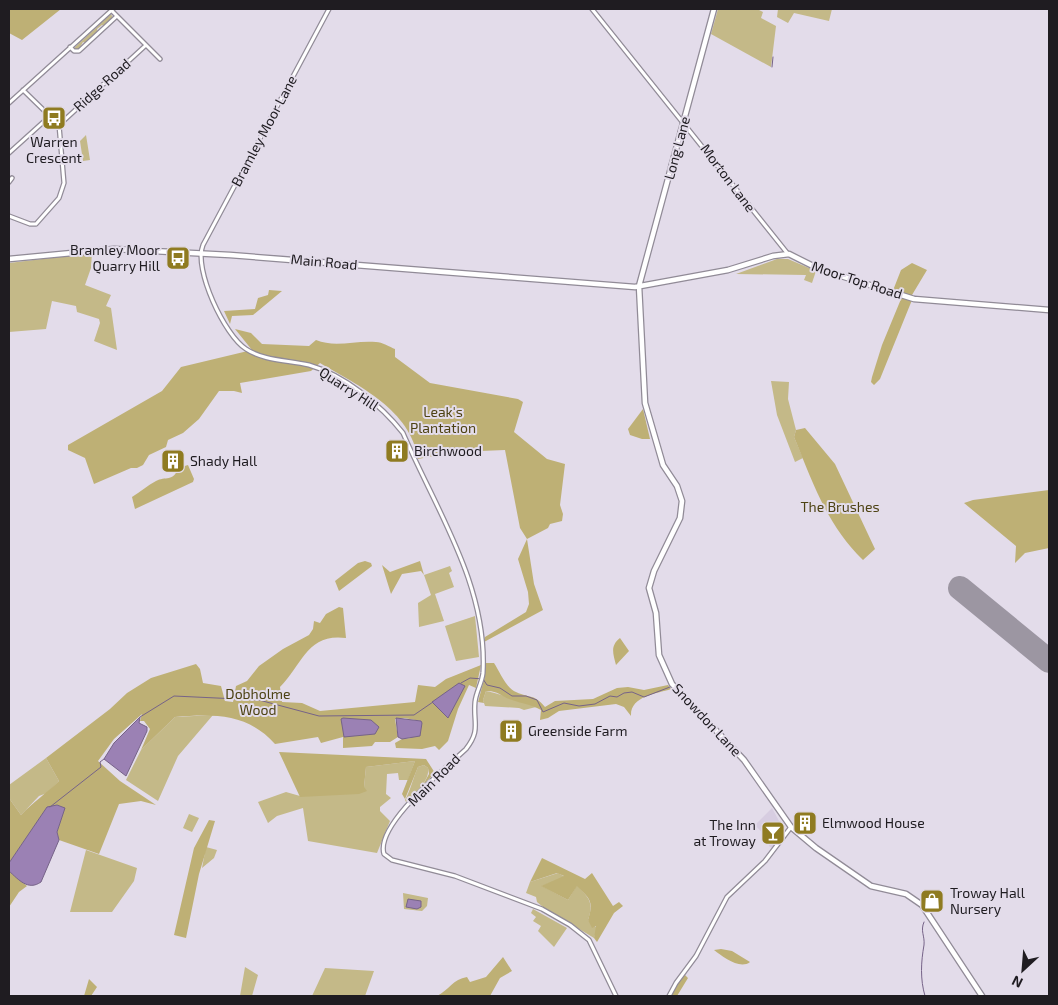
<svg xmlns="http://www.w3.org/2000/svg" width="1058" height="1005" font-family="'Exo 2',sans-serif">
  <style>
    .built { fill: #d7cde1 }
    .green { fill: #c4b988 }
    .forest { fill: #beb075 }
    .water { fill: #9b81b4; stroke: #766388 }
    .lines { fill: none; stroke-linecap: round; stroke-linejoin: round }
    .stream { stroke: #766388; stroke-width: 1 }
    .runway { stroke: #9c96a2; stroke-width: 24 }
    .street-casing { stroke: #918b97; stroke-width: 5.5 }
    .secondary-casing { stroke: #918b97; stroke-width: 7 }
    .street { stroke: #fff; stroke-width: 3 }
    .secondary { stroke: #fff; stroke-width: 4.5 }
    .labels { text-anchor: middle; stroke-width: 4; stroke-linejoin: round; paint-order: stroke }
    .street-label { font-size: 14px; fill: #1f1c21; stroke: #e3dcea }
    .poi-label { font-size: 14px; fill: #1f1c21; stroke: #e3dcea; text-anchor: start }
    .park-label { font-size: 14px; fill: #4d4213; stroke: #e3dcea }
  </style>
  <rect width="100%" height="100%" fill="#e3dcea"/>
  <!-- built -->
  <path class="built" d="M772,808l13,24 -12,17 -4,-3 1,-5 -15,-16z"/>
  <!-- green -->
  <path class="green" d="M718,9h39l6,3 -2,6 15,8 -5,41 -60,-33z
    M778,9h54l-3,12 -35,-8 -6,10 -11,-6z
    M111,14l2,4 -8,8 -3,-1 -5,4 1,3 -13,11 -2,-1 -4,7h-6z
    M86,135l4,25 -7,1 -3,-20z
    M92,253l-1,15 -6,17 26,10 -5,11 5,2 6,42 -23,-9 6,-18 -1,-4 -22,-7 -1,-6 -24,-5 -6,28 -37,3v-69z
    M777,259h11l28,12 -4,12 -8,-3 2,-5 -70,-1z
    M771,381l18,1 -1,17 8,31 -2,7 9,21 -8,4 -18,-47z
    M450,566l2,5 -3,2 5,14 -19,7 9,27 -25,6 -1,-24 13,-8 -7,-20z
    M475,616l4,41 -23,4 -11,-35z
    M486,691c4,0 48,14 50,16l-12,3 -5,-2 -34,-2 -2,-6z
    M213,715l-35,41 -20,45 -32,-21 15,-30 34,-33z
    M46,758l13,23 -12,12 -8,3 -18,19 -12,-17v-13z
    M415,761l-7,19h-9l-1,-7 -11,1 -1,20 5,4 -11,9v4l10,10 -13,32 -69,-12 -5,-33 -26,8 -9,7 -10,-21 28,-10 14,4 64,-9 2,-20z
    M424,765l4,3c2,13 -13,25 -22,34l-1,-2c6,-11 8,-22 13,-33z
    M189,814l10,4 -7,14 -9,-4z
    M206,847l11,3 -3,8 -12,10z
    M86,850l51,18 -3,13 -22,31h-42z
    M558,873l7,4 -23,9 26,14 9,-15c12,14 17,16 11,35l9,8 -3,10 -51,-31 -6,-5 -1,-5 -10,-4 4,-11z
    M403,893l25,5 -1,8 -5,5 -18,-2z
    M533,909l34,19 -13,19 -16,-16 3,-5 -8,-5 3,-4 -5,-4z
    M245,967l13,8 -6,21h-12z
    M325,968l49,3 -9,25h-53z"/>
  <!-- forest -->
  <path class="forest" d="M9,9h52l-39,31 -13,-7z
    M912,263l15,7 -18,30h3l-32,79 -6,6 -3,-3 1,-5 10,-32 19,-46 -28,-9 1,-2 18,5 9,-23z
    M269,290l13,1 -29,24 -21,1 -2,8 -6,-13 31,-2 3,-11 10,-3z
    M235,329l16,4 11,11 47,2 7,-6c19,8 40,0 60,2 6,0 14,5 19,7v8l35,26 88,16 5,3 -9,30 33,27 18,5 -5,41 3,9 -1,7 -12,3 -2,4 -21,11 7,45 9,26 -59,32 1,-5 41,-25 3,-8 -1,-12 -10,-33 9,-20 -7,-11 -15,-78 -49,2 -38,7c-7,-49 -59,-73 -98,-96l-9,8 -71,12 2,10 -8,-2h-15l-20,28 -16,14 -15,7 -2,7 -17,8 -6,10 -6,3h-6l-37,16 -9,-26 -17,-8v-5l94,-54 19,-24 71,-17z
    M643,409l7,30h-8l-12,-4 -2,-6z
    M805,428l30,36 40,85 -12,11c-36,-35 -50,-77 -69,-123l2,-7z
    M188,465l6,14 -1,3 -58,27 -3,-12c8,-5 16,-12 24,-16 9,-5 18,1 22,-13z
    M1049,490v58l-24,5 -10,10 1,-17 -52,-43 9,-3z
    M365,561l6,2 1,3 -33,25 -4,-10 23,-18z
    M420,561l4,14 -3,-4 -19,3 -11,20 -9,-29 8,7z
    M339,607l4,1 3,30c-39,-5 -43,26 -66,49l2,15 20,1 18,8 95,-9 3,-17 17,2 11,-8 35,-14 -5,23 -7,-3 -11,24 -10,32 -9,9 -4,-4 -13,3 -26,-1 -1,-5 7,-4 9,-1 10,-17 -17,-3 -9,1 3,18 -8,5h-15l-3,4 -29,2v-11l-22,6 -3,-6 -43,7c-28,-31 -61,-30 -100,-27l-34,33 9,-21 -6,-8h-4l2,-7 -28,25 -16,22 22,20 36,24 -15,-4 -22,3 -20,50 -40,-14 -2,-8 7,-24 -7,-3 -10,3 -38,55v-65l12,17c12,-13 26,-22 38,-34l-13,-23 64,-49 17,-16 24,-15 45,-14 4,5 3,14 18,3 4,15 8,1 3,-16 11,-5 12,-15 24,-17 26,-14 4,-6 1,-8 6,2 6,-9z
    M620,638l9,13 -13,14c-3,-12 -6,-19 4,-27z
    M485,663h9c6,9 12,25 22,29 15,7 17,1 29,15l10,-6 38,-2 24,-11 11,-1 16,3 24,-5 3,4c-15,5 -41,7 -40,27l-7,-9 -8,-3 -57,7 -11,7 -8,2 1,-10c-11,-6 -18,-6 -29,-10 -10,-3 -15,-10 -26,-9l-3,9 1,3 -6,-1 7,-26z
    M279,752l147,7 9,14 -12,12 6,-11 -1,-6 -4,-3 -6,2 -13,32 -3,-5 13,-33 -49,6 -2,20 3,4 -8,3 -59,3z
    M209,820l6,1 -16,53 -13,64 -12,-3 20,-87z
    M542,858l43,21 7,-6 21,33 6,-4 4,4 -9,7 -17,29 -3,-4 2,-12 -4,2 -4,-8c6,-19 2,-21 -11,-34l-9,14 -27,-14 23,-10 -7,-3 -27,9z
    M9,871l18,15 -8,6 -10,15z
    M721,949l11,2 18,11c-10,8 -27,-5 -36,-12z
    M503,957l9,14 -12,7 -10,18h-53c12,-6 16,-17 30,-19l3,5 16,-5z
    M685,975l3,3 -11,18h-6l4,-9z
    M89,979l8,8 -6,9h-7z"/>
  <!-- water -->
  <path class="water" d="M459,683l6,3 -17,32 -16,-16z
    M140,717l-1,6 8,4v4l-21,45 -22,-17 10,-16z
    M343,718l28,2 8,7 -4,7 -31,3 -3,-18z
    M396,718l25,3 1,2 -2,13 -18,3 -4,-2z
    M57,805l8,3 -8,24 2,8 -18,42c-13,9 -22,-2 -32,-11v-8l38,-56z
    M408,899l13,2v6l-4,2 -11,-2z"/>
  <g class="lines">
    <!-- stream -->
    <path class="stream" d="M772,67l1,-10
      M461,683l9,-5 13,1 4,6 13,3 12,8h14l11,4 6,12 21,-9 15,3 16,-2 15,-8 7,1 7,-4 8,-1 12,5 26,-10
      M140,717l34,-21 85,4 60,16 95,-1 19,-13
      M50,807l51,-40 -1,-5 4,-3
      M924,922c-4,9 1,14 0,23 -3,17 -4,34 1,51"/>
    <!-- runway -->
    <path class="runway" d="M960,588l89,73"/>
    <!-- street casing -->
    <g class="street-casing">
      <path id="street" d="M329,9l-126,236c-10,24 22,91 43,104 18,12 42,11 63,16 35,10 72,40 94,68 33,77 85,153 80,240 -1,10 -7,19 -8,29 -2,21 6,28 -9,47 -20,19 -91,76 -82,105l8,6 63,16 87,33 28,16 19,15 27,56
        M592,9l196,245
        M111,10l49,49
        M70,47l4,4h5l38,-35
        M9,103l104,-94
        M59,125l86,-79
        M9,153l41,-37
        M9,182l3,-4
        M9,216l21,8h6l23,-26 5,-15 -5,-58 -36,-35
        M669,996l7,-13 20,-27 31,-59 38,-36 26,-34"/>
    </g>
    <!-- secondary casing -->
    <g class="secondary-casing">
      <path id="secondary" d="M714,9l-75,277 6,117 18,62 14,21 5,15 -2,17 -26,53 -5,17 7,25 3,42 13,29 72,76 47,67 25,21 55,38 35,8 16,11 60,91
        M9,259l105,-10 116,6 405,32 93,-17 45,-14 16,-2 30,15 95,30 135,11"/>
    </g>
    <!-- street -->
    <use href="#street" class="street"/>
    <!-- secondary -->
    <use href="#secondary" class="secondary"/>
  </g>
  <!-- icons -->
  <defs>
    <g id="bus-square" transform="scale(1.25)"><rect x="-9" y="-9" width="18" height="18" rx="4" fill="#8f7b21" stroke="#e3dcea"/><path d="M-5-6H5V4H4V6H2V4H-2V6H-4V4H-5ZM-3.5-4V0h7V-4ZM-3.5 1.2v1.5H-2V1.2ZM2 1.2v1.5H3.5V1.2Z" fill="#fff"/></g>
    <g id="building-square" transform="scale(1.25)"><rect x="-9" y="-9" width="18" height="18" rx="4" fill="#8f7b21" stroke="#e3dcea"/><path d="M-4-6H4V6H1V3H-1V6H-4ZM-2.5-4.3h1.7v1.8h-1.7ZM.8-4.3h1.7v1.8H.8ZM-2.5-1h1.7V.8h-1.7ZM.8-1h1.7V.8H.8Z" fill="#fff"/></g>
    <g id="bar-square" transform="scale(1.25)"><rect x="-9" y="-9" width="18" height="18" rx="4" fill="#8f7b21" stroke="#e3dcea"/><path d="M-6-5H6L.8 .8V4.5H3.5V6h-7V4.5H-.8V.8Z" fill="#fff"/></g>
    <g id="shop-square" transform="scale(1.25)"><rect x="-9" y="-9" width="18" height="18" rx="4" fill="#8f7b21" stroke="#e3dcea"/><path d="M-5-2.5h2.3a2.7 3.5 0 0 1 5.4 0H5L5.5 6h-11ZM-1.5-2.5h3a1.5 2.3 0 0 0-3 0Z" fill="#fff"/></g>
  </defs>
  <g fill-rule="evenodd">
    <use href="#bus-square" x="54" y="118"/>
    <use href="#bus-square" x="178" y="258"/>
    <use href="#building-square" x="397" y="451"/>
    <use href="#building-square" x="173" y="461"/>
    <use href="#building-square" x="511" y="731"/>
    <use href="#building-square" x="805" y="823"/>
    <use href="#bar-square" x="773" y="833"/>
    <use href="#shop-square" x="932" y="901"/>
  </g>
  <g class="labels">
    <!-- street labels -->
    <g class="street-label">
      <text transform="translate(102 85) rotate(-42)" y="5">Ridge Road</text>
      <text transform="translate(264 131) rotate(-62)" y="5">Bramley Moor Lane</text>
      <text transform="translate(677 148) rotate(-75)" y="5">Long Lane</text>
      <text transform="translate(728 178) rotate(53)" y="5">Morton Lane</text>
      <text transform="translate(324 262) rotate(5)" y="5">Main Road</text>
      <text transform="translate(857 280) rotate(18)" y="5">Moor Top Road</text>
      <text transform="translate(349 389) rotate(33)" y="5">Quarry Hill</text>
      <text transform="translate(707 720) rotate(47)" y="5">Snowdon Lane</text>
      <text transform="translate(434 780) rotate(-45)" y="5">Main Road</text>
    </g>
    <!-- poi labels -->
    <g class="poi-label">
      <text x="54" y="147" text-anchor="middle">Warren<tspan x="54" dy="16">Crescent</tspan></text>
      <text x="160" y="255" text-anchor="end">Bramley Moor<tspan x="160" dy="16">Quarry Hill</tspan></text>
      <text x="414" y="456">Birchwood</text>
      <text x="190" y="466">Shady Hall</text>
      <text x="528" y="736">Greenside Farm</text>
      <text x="822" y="828">Elmwood House</text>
      <text x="756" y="830" text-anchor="end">The Inn<tspan x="756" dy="16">at Troway</tspan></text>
      <text x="950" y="898">Troway Hall<tspan x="950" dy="16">Nursery</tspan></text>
    </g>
    <!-- park labels -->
    <g class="park-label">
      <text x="443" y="417">Leak's<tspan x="443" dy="16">Plantation</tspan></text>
      <text x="840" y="512">The Brushes</text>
      <text x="258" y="699">Dobholme<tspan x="258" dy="16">Wood</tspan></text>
    </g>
  </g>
  <!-- border -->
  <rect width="1058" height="1005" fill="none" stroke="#1f1c21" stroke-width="20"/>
  <!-- north arrow -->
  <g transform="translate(1023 970) rotate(206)" stroke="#e3dcea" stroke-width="4" paint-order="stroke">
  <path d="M0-4L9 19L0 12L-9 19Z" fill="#1f1c21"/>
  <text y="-8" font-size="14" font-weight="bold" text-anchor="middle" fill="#1f1c21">N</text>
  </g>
</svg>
